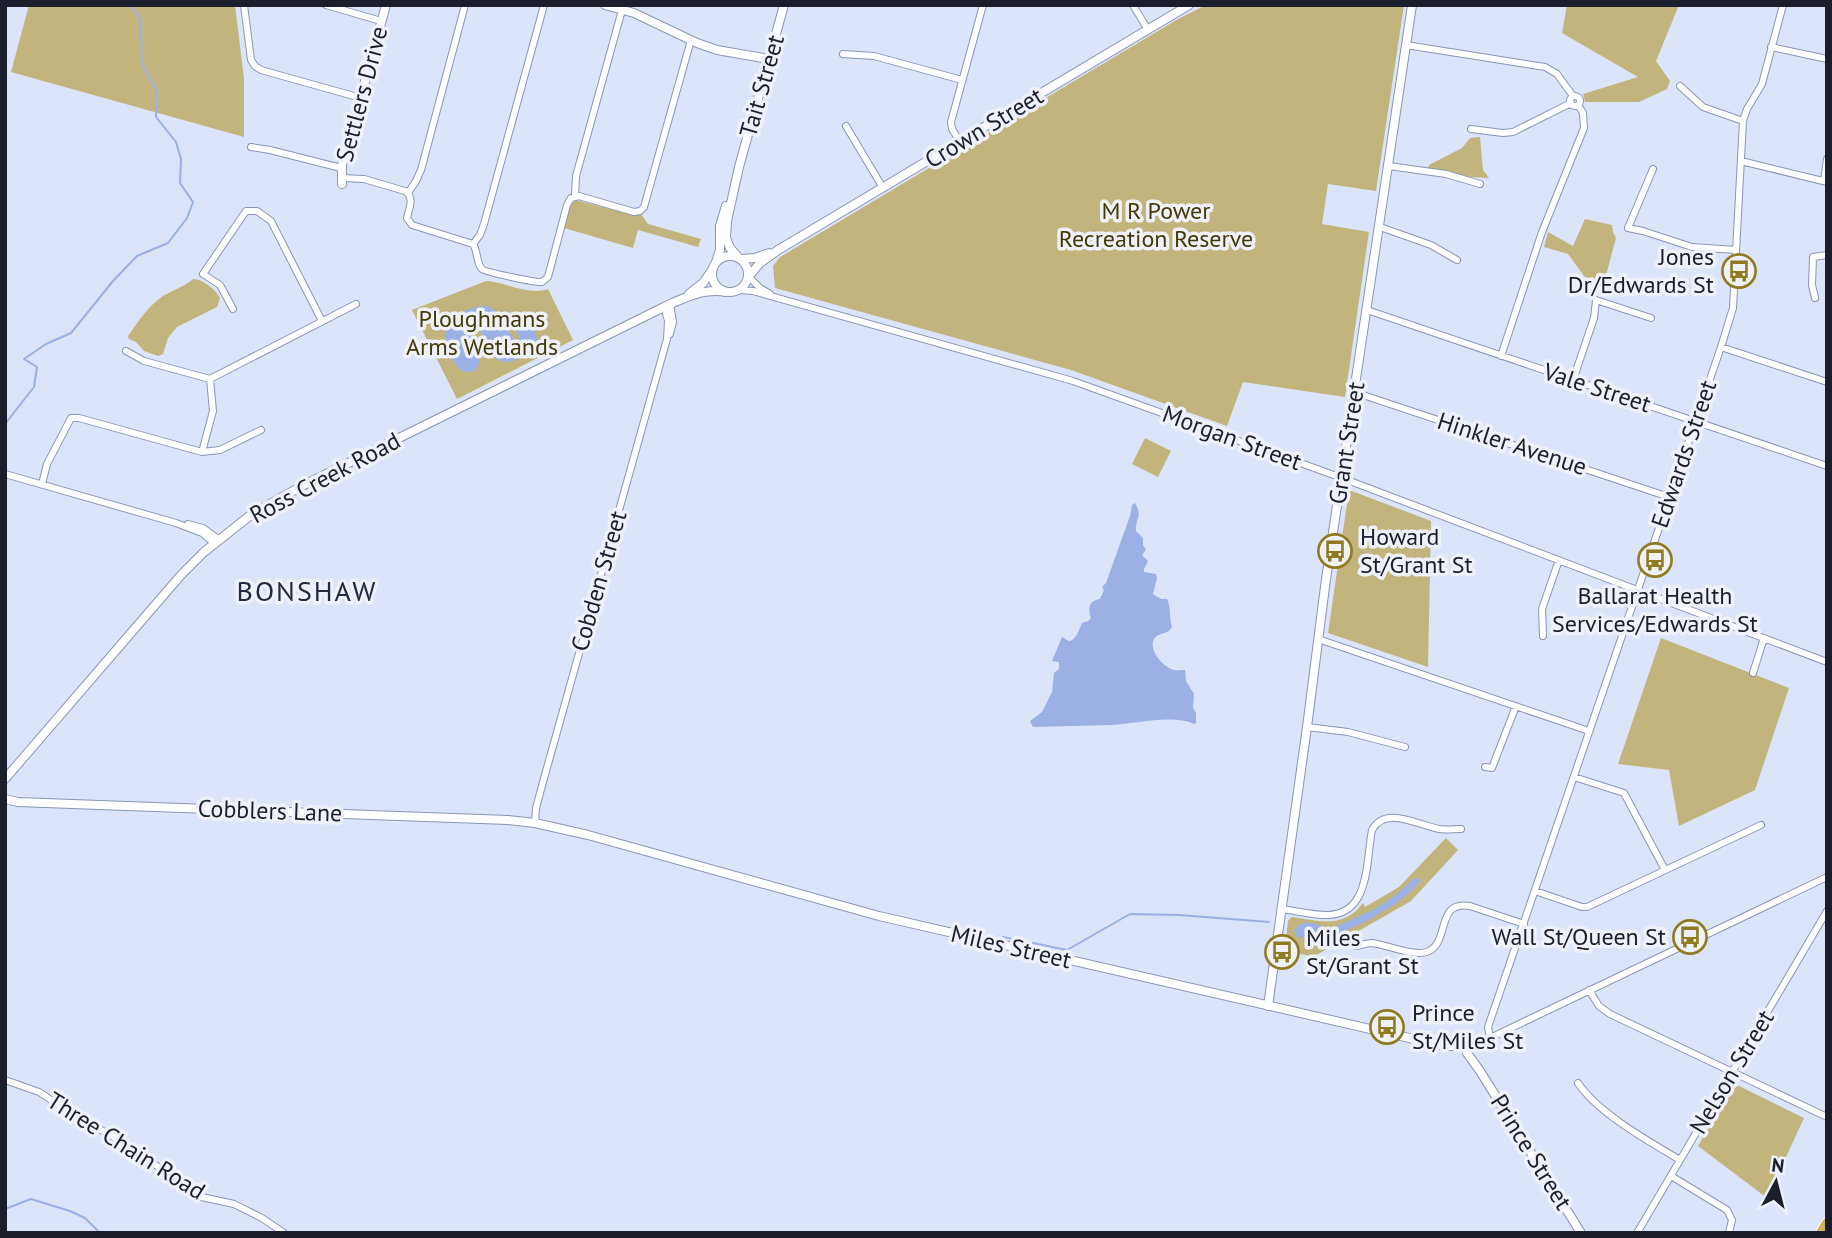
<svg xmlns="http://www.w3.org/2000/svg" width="1832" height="1238" font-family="'PT Sans',sans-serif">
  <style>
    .green { fill: #c2b47d }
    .water { fill: #9db0e6 }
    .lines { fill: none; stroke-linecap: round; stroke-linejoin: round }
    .stream { stroke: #9db0e6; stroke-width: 2 }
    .minor-casing { stroke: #8a96b5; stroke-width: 8 }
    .tertiary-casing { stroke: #8a96b5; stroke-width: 10 }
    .trunk-casing { stroke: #fff; stroke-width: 12 }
    .minor { stroke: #fff; stroke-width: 6 }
    .tertiary { stroke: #fff; stroke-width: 8 }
    .trunk { stroke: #ccb757; stroke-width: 10 }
    .labels { text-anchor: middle; stroke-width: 7; stroke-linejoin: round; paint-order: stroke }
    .street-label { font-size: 24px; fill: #1b1f2b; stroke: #eff1f8 }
    .park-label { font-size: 24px; fill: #453a07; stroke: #eff1f8 }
    .poi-label { font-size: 24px; fill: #1b1f2b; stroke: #eff1f8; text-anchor: start }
    .quarter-label { font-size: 28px; letter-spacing: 2px; fill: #222a44; stroke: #eff1f8 }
  </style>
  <rect width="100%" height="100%" fill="#dce4f9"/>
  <!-- green -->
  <path class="green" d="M29,5h206l9,74v58l-233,-65z
    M1206,5h198l-28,186 -48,-7 -6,40 47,8 -24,165 -102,-15 -16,44 -156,-56 -296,-82 -2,-22 7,-9 398,-238z
    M1567,5h112l-23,56 14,20 -3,8 -28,13h-54l-2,-8 55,-17 -76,-44z
    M1480,137l3,33 6,8 -19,-1 -42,-8 1,-4 33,-17 8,-10z
    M576,200l57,15 8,-1 7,10 53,15 -3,8 -60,-17 -5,18 -69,-20 6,-23z
    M1585,219l27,6 1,7 3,6 -14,52 -9,-2 -25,-34 -24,-7 4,-15 25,14z
    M193,279c10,0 22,10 27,19l-3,9 -40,20 -9,11 -5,16 -5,2 -14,-5 -8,-9 -7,-3 -1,-3c10,-14 20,-30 35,-40 10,-6 21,-9 30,-17z
    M486,281c20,1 43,15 62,8l25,51 -116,59 -45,-89z
    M1145,438l26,13 -13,26 -26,-13z
    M1349,490l82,31 -3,146 -100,-34z
    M1661,638l128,50 -34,102 -76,36 -10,-56 -51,-6z
    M1446,838l12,12 -47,51 -98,56 -28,-7 3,-29 4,-4c29,4 51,12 71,-14l2,4 34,-20z
    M1739,1086l65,32 -37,80 -69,-52 34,-59z"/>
  <!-- water -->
  <path class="water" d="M488,306l9,6 19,31 3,-2c1,-9 -9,-14 -9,-24l13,-1 3,3 3,1 12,26c-26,16 -43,29 -57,-7 -3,-7 -5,-14 -12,-17l-2,7 10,33 -5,9 -11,1c-15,-9 -19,-29 -19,-46 8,-13 28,-20 43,-20z
    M1135,503c8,13 0,16 1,28l7,7v7l3,5 -4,5 6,6 -4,8v3l12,2 1,4 -4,16 8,5h6c4,7 2,19 5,28l-3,4c-5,3 -12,3 -15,8 -6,11 9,28 20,31 4,1 6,0 11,0l1,11 8,13 -1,14 3,5v10l-2,1c-22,-10 -58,0 -83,1 -26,1 -52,1 -78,2l-3,-6 12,-9 10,-20 2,-19 5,-4v-7l-7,-1 10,-24c3,1 5,4 8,4 6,-1 10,-14 12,-18l6,-2 3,-3c-3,-9 -3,-17 9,-19l4,-9 -2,-3 4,-4 24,-67 2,-11z
    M1414,878l3,1 2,-1 2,3 -11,11 -15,12 -28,17 -40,18 -30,-2 -3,-6c11,-17 25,-2 40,-4 5,-1 11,-5 16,-7 27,-11 44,-21 64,-42z"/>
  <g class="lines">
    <!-- stream -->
    <path class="stream" d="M507,311l4,6
      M5,424l29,-37 3,-20 -13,-8 22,-15 25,-11 42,-52 24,-25 31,-13 19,-25 6,-16 -13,-19 1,-24 -5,-17 -20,-25 1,-26 -15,-27 -2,-46 -10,-13
      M1003,937l64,13 63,-36 49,1 90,7
      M5,1209l26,-10 39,12 15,7 15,15"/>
    <!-- minor casing -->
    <g class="minor-casing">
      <path id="minor" d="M244,5l7,55 4,6 6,4 100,28
        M326,5l55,16
        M1133,5l15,25
        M1406,45l139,22 12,7 16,22
        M1771,47l56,12
        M843,54l31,2 88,24
        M1680,86l23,21 40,14
        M1570 101a5 5 0 1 1 10 0a5 5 0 1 1-10 0Z
        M846,126l37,62
        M1471,129l32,4 10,-1 58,-29
        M960,142l-8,-13 -1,-7 32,-117
        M251,147l19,3 71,18
        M1741,161l86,21
        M1389,166l57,8 34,10
        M1653,169l-25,59 15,3 49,16 44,3
        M342,178l22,1 41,12c10,7 4,17 2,27l5,7 61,19c5,7 3,19 9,25 3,3 55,14 60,13l6,-5 19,-72 4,-7 8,-2 55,16 6,-1 4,-4 47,-167
        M1824,181l3,-22
        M408,193l8,-12 5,-11 44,-165
        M575,196l1,-20 46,-166
        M1380,227l51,18 26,15
        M473,244l7,-9 4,-11 60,-219
        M749,277l11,11 10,6
        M739,290l14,1 320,90 269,97 485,184
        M1815,298l-3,-13 1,-28 14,-2
        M233,309l-13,-24 -17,-11 43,-63h11l14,10 51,100
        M1367,310l460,156
        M670,334l3,-12 -3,-18
        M1721,347l106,35
        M126,351l18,10 66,18 146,-75
        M1501,356l41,-124 42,-104 -1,-15 -5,-8
        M1573,380l21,-62 2,-18 55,18
        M1354,392l315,105
        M202,452l11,-41 -3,-32
        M5,474l171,49 26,10 12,10
        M42,484l5,-20 24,-46h8l123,34 18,-2 41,-20
        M188,524l15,4 15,11
        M1543,636l-1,-27 17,-49
        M1318,639l271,92
        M1753,673l11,-35
        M1307,727l41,5 57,15
        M1485,767l7,1 24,-62
        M1574,777l50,16 41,77
        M535,823l1,-15 7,-26 124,-443 1,-18 -4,-14
        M1535,891l47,16h5l174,-82
        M1282,909c15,2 30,6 45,6 44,0 39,-56 45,-85 13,-25 46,-5 67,-1 7,1 15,0 22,0
        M1356,946c6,-1 11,-3 16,-3 16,2 46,16 59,7 18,-12 6,-50 39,-44l54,18
        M1589,990l10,16 11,8 217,103
        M1490,1038l-2,-11 233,-680 12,-39 10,-187 4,-12 15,-25 21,-79
        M1465,1046l25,-8 337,-161
        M5,1080l34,12 40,26 33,18 54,36 31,24 37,8 28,14 22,15
        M1578,1083c20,30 70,58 102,77
        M1671,1176l56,34 5,10 -3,13
        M1637,1233l190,-322"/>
    </g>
    <!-- tertiary casing -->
    <g class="tertiary-casing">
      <path id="tertiary" d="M605,5l29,8 63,30 20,7 52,9
        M342,184v-19l44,-160
        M712 274a18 18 0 1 1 36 0a18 18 0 1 1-36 0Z
        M737,256l-7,-8 -4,-10 1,-17 12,-54 45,-162
        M742,259l13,-1 14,-5
        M716,262l4,-12v-24l6,-20
        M749,276l11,-13 18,-13 411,-245
        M689,294l14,-11 9,-13
        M5,779l176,-204 23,-23 48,-38 50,-28 362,-179c19,-9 40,-19 62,-15
        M5,799l13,3 490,18 27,3 53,12 291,81 565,130h21l2,7 13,18 101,162
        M1268,1006l39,-279 19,-148 86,-574"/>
    </g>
    <!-- trunk casing -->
    <g class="trunk-casing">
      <path id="trunk" d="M1821,1233l6,-10"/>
    </g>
    <!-- minor -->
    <use href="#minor" class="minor"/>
    <!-- tertiary -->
    <use href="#tertiary" class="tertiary"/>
    <!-- trunk -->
    <use href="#trunk" class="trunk"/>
  </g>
  <!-- icons -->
  <defs>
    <g id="bus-ring" transform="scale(1.75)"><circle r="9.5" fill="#eff1f8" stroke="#8f7b20" stroke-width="1.5"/><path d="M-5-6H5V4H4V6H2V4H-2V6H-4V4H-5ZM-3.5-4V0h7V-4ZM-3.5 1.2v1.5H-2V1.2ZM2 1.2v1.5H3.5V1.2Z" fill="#8f7b20"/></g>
  </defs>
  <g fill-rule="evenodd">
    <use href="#bus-ring" x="1739" y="271"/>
    <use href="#bus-ring" x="1335" y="551"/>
    <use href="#bus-ring" x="1655" y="560"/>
    <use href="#bus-ring" x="1690" y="937"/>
    <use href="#bus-ring" x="1282" y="952"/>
    <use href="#bus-ring" x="1387" y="1027"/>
  </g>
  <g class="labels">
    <!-- street labels -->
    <g class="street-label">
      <text transform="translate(762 86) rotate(-74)" y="8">Tait Street</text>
      <text transform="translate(362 94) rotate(-75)" y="8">Settlers Drive</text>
      <text transform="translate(984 128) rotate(-31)" y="8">Crown Street</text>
      <text transform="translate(1597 388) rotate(18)" y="8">Vale Street</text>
      <text transform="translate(1232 438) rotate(20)" y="8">Morgan Street</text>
      <text transform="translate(1347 443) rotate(-81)" y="8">Grant Street</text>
      <text transform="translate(1512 444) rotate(18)" y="8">Hinkler Avenue</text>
      <text transform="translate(1684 454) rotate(-71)" y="8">Edwards Street</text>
      <text transform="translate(325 478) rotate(-28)" y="8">Ross Creek Road</text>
      <text transform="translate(599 581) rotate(-74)" y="8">Cobden Street</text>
      <text transform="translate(270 811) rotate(2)" y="8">Cobblers Lane</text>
      <text transform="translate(1011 947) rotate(13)" y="8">Miles Street</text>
      <text transform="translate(1732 1072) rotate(-59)" y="8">Nelson Street</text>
      <text transform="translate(126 1146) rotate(32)" y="8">Three Chain Road</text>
      <text transform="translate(1531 1152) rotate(58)" y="8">Prince Street</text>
    </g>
    <!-- park labels -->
    <g class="park-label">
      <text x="1156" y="219">M R Power<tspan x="1156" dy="28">Recreation Reserve</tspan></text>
      <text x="482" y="327">Ploughmans<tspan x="482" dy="28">Arms Wetlands</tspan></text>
    </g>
    <!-- poi labels -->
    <g class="poi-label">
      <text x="1714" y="265" text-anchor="end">Jones<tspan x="1714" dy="28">Dr/Edwards St</tspan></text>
      <text x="1360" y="545">Howard<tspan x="1360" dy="28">St/Grant St</tspan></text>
      <text x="1655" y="604" text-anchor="middle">Ballarat Health<tspan x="1655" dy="28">Services/Edwards St</tspan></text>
      <text x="1666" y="945" text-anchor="end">Wall St/Queen St</text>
      <text x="1306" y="946">Miles<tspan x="1306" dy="28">St/Grant St</tspan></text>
      <text x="1412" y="1021">Prince<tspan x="1412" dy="28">St/Miles St</tspan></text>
    </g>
    <!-- quarter labels -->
    <g class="quarter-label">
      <text x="307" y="601">BONSHAW</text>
    </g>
  </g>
  <!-- border -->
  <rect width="1832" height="1238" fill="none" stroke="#1b1f2b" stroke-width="14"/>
  <!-- north arrow -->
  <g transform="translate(1776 1182) rotate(7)" stroke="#eff1f8" stroke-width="5" paint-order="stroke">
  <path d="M0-5L12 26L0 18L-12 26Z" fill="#1b1f2b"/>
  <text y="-10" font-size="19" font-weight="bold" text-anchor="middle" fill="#1b1f2b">N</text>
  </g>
</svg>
